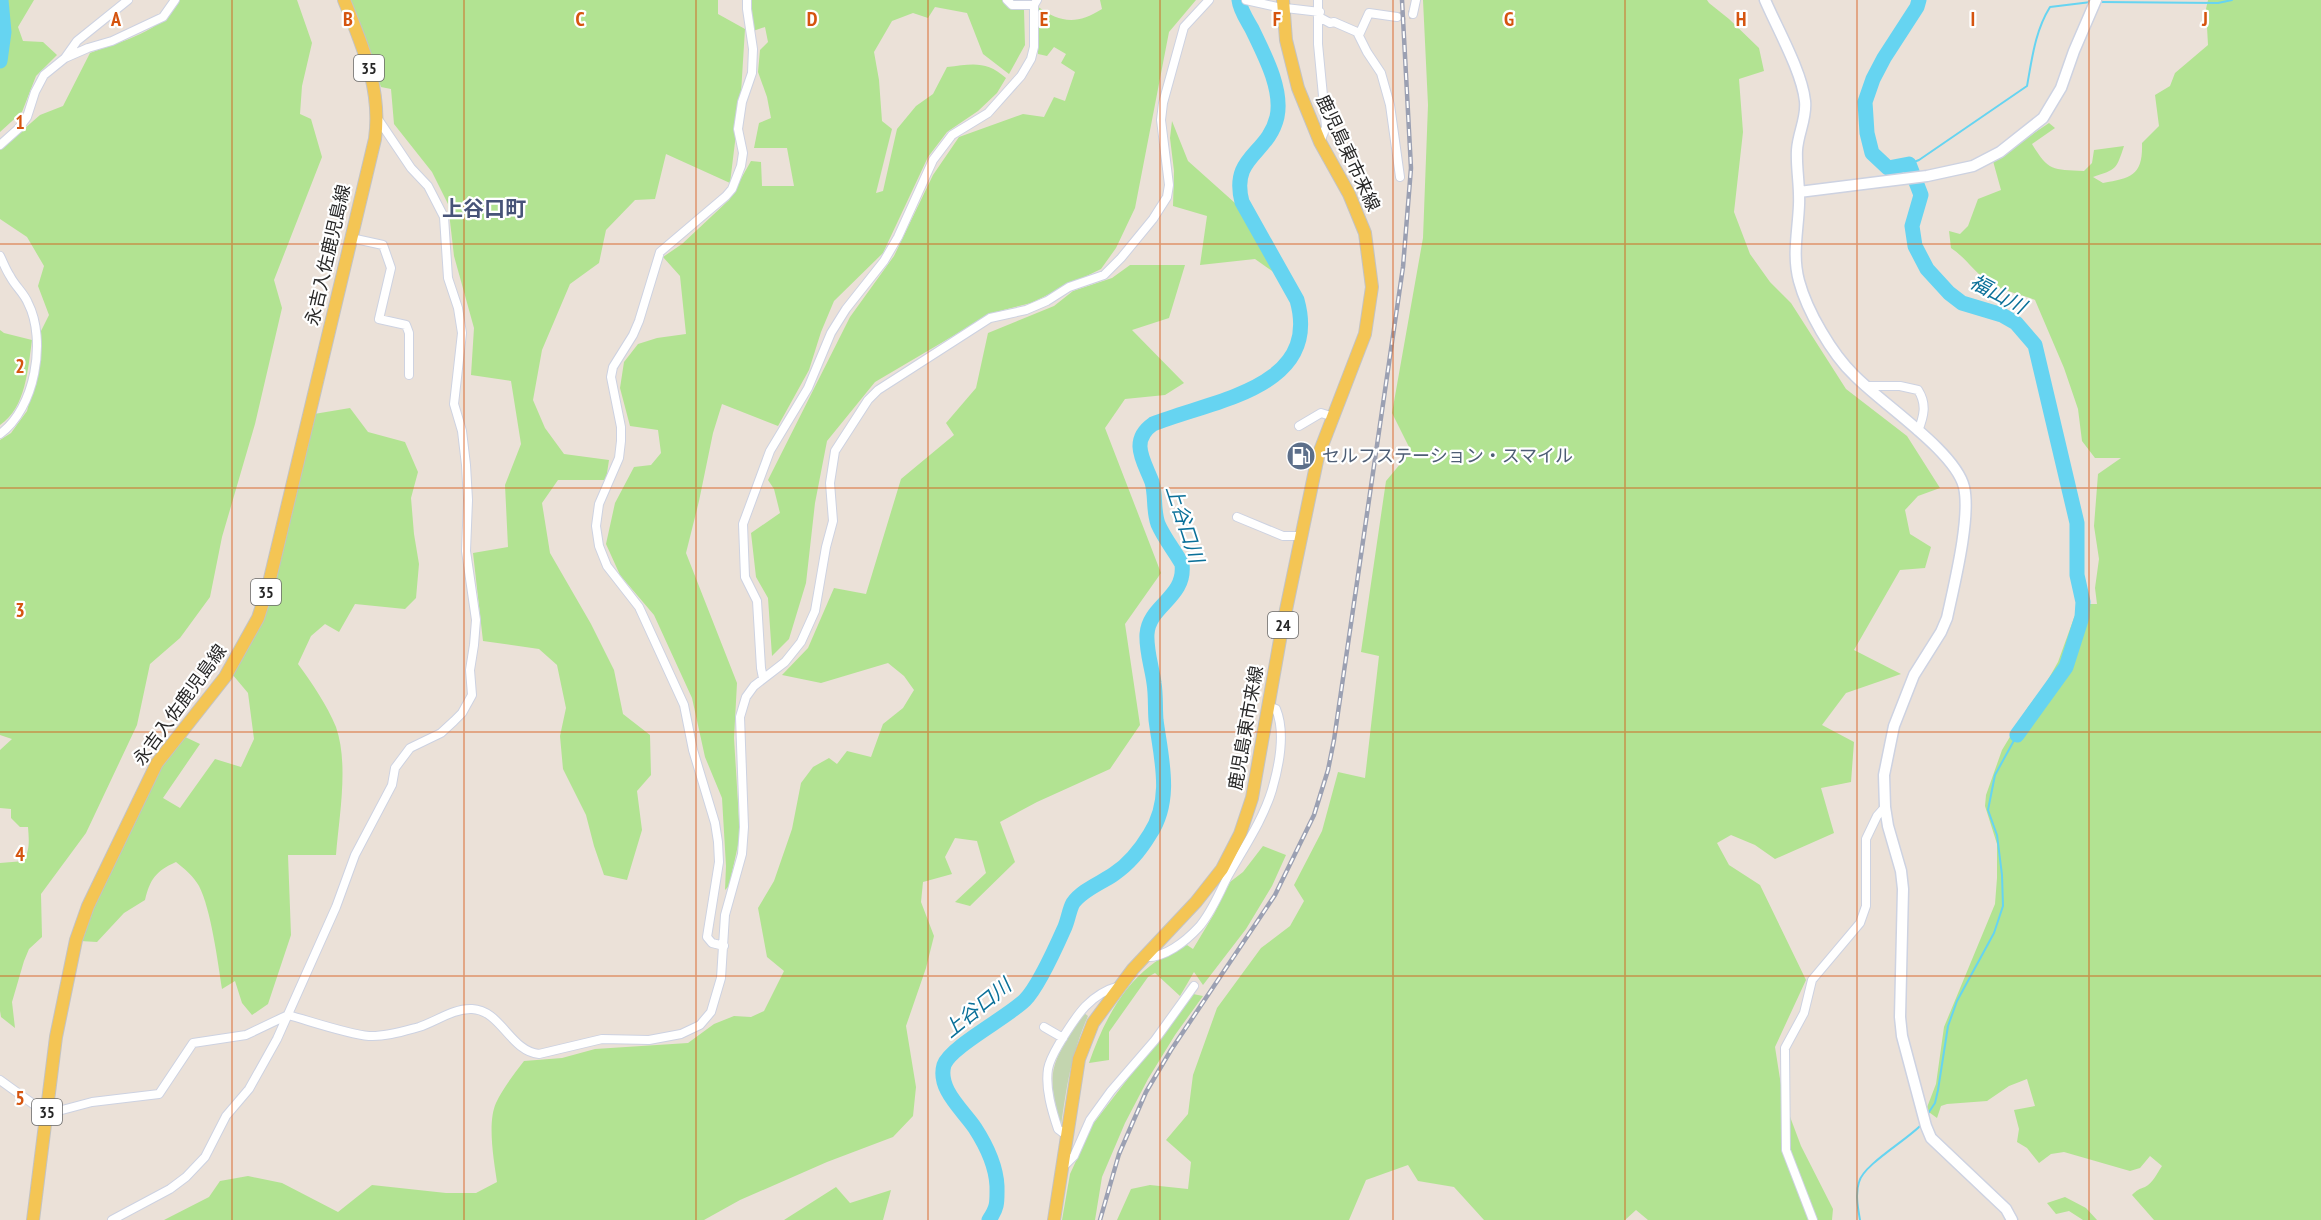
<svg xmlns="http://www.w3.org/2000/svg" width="2321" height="1220" font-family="'PT Sans Narrow','Noto Sans JP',sans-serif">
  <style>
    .green { fill: #b2e392 }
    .cemetery { fill: #c3d5af }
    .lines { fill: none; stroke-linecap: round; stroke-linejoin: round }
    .stream { stroke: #66d4f1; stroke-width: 2 }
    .river { stroke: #66d4f1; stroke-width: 15 }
    .street-tunnel { stroke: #c4bcb5; stroke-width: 8; stroke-dasharray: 8 4; stroke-linecap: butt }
    .street-casing { stroke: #cdd2e1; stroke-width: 10 }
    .secondary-casing { stroke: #cdd2e1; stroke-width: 13 }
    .primary-casing { stroke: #c3c3c3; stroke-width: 14 }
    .street { stroke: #fff; stroke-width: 8 }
    .secondary { stroke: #fff; stroke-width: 10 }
    .primary { stroke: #f4c554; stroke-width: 12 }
    .rail-casing { stroke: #9ba0b2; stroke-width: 4.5 }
    .rail { stroke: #fff; stroke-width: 2; stroke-dasharray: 7; stroke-linecap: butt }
    .grid { fill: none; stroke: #d5540f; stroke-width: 1.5; stroke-opacity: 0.55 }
    .labels { text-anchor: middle; stroke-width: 4.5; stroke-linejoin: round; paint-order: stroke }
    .shield { fill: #fff; stroke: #686868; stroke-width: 1.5 }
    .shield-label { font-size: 16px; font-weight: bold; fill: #272727 }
    .street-label { font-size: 18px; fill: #272727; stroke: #fff }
    .service-label { font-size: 18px; fill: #4e5e75; stroke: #fff; text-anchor: start }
    .water-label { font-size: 20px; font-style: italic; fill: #0a7099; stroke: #fff }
    .quarter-label { font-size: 21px; font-weight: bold; fill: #475378; stroke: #fff }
    .grid-label { font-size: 20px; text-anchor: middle; font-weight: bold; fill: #d5540f; stroke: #fff; stroke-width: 4.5; stroke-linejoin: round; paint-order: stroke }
  </style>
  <rect width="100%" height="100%" fill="#ebe1d8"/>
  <!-- green -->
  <path class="green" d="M0,0h34l-16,27 5,14 20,1 14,13 -21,21 -14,36 -22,20z
    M180,0h117l15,43 -10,43 -2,28 11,5 11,38 -48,123 8,28 -27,116 -33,113 -12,60 -30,41 -30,26 -13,61 -51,108 -45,61 1,43 -13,12 -5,12 -12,41 3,26 -14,-11 -1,-6v-148l24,-2c6,-12 5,-21 4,-34h-8l-9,-9v-9l-11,-1v-58l12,-11 -12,-4v-295l11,-7 16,-22 12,-47 2,-33 8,-16 -11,-29 6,-20 -17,-29 -27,-18v-69l40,-35 23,-9 27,-53c32,-12 72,-21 90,-53z
    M349,0h369v14l27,15 -4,64 -11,90 -64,-29 -11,45 -20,1 -29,30 -7,33 -29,21 -28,66 -9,50 12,28 19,26 45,6 -3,20h-48l-16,23 8,50 41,71 23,46 9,44 27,21 1,40 -14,16 5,39 -15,50 -23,-5 -10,-29 -8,-31 -23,-46 -3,-33 6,-28 -9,-43 -18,-16 -56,-8 -10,-88 35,-6 -3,-62 16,-41 -10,-63 -40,-6 3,-47 -20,-72 -6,-52 -16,-32 -38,-48 -3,-35 -10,-2z
    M750,0h252l8,9 14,1 1,35 -16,29 -26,-20 -16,-41 -32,-6 -7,11 -15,-5 -21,8 -18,31 5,28 3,41 10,8 -16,64 7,-2 14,-62 19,-23 17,-12 14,-27c25,-3 39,-7 59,11l-9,15 -19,18 -31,21 -19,25 -45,96 -49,48 -13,31 -12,38 -31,56 -56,-22 -9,29 -14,68 -13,52 51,130 -3,55 6,98 -11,50 -4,4 1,-24 -4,-68 -17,-41 -13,-59 -38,-83 -34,-40 -14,-31 9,-41 19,-36 17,-2 10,-12 -3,-23 -28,-4 -10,-38 4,-26 14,-18 19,-6 29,-4 -6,-58 -17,-19 19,-13 47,-44 22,-39 10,1 1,24h32l-7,-38h-33l5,-25 12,-5 -4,-21 -9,-25 2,-22 8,-8 -3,-15 -12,4z
    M1100,0h96l-27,32 -34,176 -19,40 -15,21 -70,34 -39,10 -117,69 -48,59 -12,62 -9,80 -17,56 -17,17 -4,-58 -12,-21 -5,-44 29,-20 -6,-24 -6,-9 82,-163 44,-61 39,-81 26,-38 64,-23 21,3 10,-20 11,4 10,-29 -14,-9 5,-9 -12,-7 -7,9 -9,-2 -1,-48c23,17 40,19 65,3z
    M1423,0h284l2,3 20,16 30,29 5,23 -25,8 4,53 -9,80 16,42 20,28 21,21 55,86 61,47 33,52 -22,8 -13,14 5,24 21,13 -6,21 -25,2 -46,80 47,24 -55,19 -24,32 32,17 -3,40 -30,6 13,45 -59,26 -20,-14 -24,-10 -14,8 12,22 31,20 46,95 -31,67 8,51 18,48 32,63 -1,11h-184l-12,-10 -11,10h-141l-30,-33 -36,-6 -10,-16 -42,15 -17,40h-232l14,-31 19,-4 38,4 3,-27 -25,-22 22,-26 5,-39 24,-67 44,-60 29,-22 14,-25 -10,-16 28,-54 16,-59 27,6 14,-122 -18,-4 25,-171 25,-30 -19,-38 31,-175 5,-133z
    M2208,0h113v1220h-167l-22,-25c5,-5 7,-6 13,-8 8,-4 12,-14 17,-21l-12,-10 -10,12 -10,3 -66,-19 -13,2 -12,9 -12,-15 -10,-6 2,-13 -5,-19 21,-4 -8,-27 -18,7 -22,15 -40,3 -6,2 -4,12 -11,-8 10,-26 8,-57 51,-123 2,-26v-34l-12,-38 1,-11 16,-45 26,-43 17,-22 13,-23 21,-58h18l-2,-16 4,-29 -5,-33 4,-52 23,-16h-26l-13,-17 -4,-32 -14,-41 -29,-68c-14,-6 -33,-9 -45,-17 -15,-10 -24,-25 -39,-35l-2,-17 11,3 8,-8 10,-27 23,-9 -8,-29 56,-38 6,5 -23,16c17,28 20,25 52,27l8,-8 2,-13 30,-4c-8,24 -7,23 -31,31l10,6c29,-5 40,-8 39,-40l17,-17 -4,-31 15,-9 5,-13 33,-28 -2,-36z
    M1172,121l16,40 47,42 20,27 20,43 -20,-14 -55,6 7,-49 -34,-10 1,-35 -4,-33z
    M1130,265h55l-16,53 -37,12 52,53 -19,12 -40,4 -20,29 56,145 -36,51 15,101 -30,44 -73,33 -37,20 15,40 -45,44 -15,-4 31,-29 -9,-32 -22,-3 -10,19 7,17 -29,8 -2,20 13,34 -8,32 -20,58 10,61 -3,29 -20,21 -66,25 -87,38 -36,20h-540l45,-23 11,-16 28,-5 34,7 56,29 34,-27 74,8h30l21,-11c-3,-21 -10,-59 -1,-79 7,-15 18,-29 28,-42l38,-3 33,-9 93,-6 26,-19 20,-8 17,1 13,-6 20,-40 -17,-14 -9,-49 16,-27 18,-52 9,-46 12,-16 16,-9 8,6 10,-13 24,6 12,-33 20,-16 11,-18 -10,-14 -16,-13 -67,20 -39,-8 26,-27 26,-60 32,6 35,-115 53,-44 -8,-12 30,-35 12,-55 66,-27 19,-15 39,-13z
    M0,330l4,3 28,7c-4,28 -6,68 -32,85z
    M350,408l18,24 37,10 13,30 -7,26 3,36 5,30 -3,34 -11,11 -50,-5 -16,28 -14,-8 -14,12 -13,28c14,19 29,41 38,63 13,37 3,90 0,128h-48l3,80 -23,69 -16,11 -10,-12 -7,-22 -13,8c-4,-26 -11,-80 -23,-103 -5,-9 -14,-17 -23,-24 -20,9 -26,17 -31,38l-21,13 -27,29 -17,-1 18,-45 49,-107 34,-54 19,9 -37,54 17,10 35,-49 26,8 13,-28 -6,-46 -16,-19 34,-65 48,-195z
    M1263,846l23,9 -14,31 -26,43 -43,56 -9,-13 -14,24 -25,-23 -7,4 -39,55v28l-20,3c12,-35 31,-74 61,-97 11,-9 25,-15 37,-21l6,4 21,-35 16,-32 13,-10z
    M1193,994l10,2 -28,39 -27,44 -23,44 -23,54 -7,43h-33l8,-46 23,-50z
    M836,1187l14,16 41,-13 -8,30h-99z
    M2065,1197l21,11 11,12h-14l-14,-9 -13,3 -9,-11z"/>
  <!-- cemetery -->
  <path class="cemetery" d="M1084,1013l4,3c-17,39 -21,69 -27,110 -17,-58 -8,-64 23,-113z"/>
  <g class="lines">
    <!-- stream -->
    <path class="stream" d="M2100,2l118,1 14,-3
      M1909,164l10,-4 108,-74c5,-27 8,-55 23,-79l41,-5
      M1927,1115l8,-12 3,-13 10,-64 9,-25 37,-68 9,-27 -1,-31 -5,-40 -9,-25 7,-35 22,-40
      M1860,1220c-2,-12 -5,-26 -1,-38 4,-17 48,-42 62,-57"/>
    <!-- river -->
    <path class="river" d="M1919,0l-2,7 -33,51 -11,21 -8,23 2,31 5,20 16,15 21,-4 12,31 -9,31 3,20 12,23 22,24 13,10 40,12 14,8 19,22 42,178v52l6,27 -1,15 -16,50 -49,68
      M0,61l4,-29 -3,-32
      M989,1220c9,-13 8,-18 8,-34 -1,-20 -11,-41 -22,-58 -12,-18 -38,-39 -31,-63 6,-18 64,-48 81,-65 13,-13 31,-53 39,-71 4,-8 5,-19 9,-26 9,-13 28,-20 41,-29 15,-10 27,-25 36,-40 23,-35 11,-76 6,-114 -1,-12 0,-25 -2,-37 -2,-16 -8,-32 -7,-49 2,-29 39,-36 35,-70 -8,-14 -18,-26 -24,-40 -5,-14 -2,-28 -6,-42 -8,-21 -23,-41 1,-58 59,-24 169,-35 144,-124l-55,-98c-12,-46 26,-47 35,-85 6,-28 -13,-63 -25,-88 -5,-9 -12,-19 -13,-29"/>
    <!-- street-tunnel -->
    <path class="street-tunnel" d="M1397,17l16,-3"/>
    <!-- street casing -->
    <g class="street-casing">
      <path id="street" d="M1007,0l5,5h22
        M1246,0l31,7 43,5
        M1318,0v44l8,83 -6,15
        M1413,14l3,-14
        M1319,17l11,6 4,-1 23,10 10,20 14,21 9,32 10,72
        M1359,35l10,-22 28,4
        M65,58l12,-17 51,-41
        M0,145l18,-16 9,-12 8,-25 9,-17 21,-17 23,-10 24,-7 51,-24 12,-17
        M351,238l32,7 8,23 -12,51 27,6 3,8v42
        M0,256c3,6 6,14 10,20 5,10 14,17 18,27 19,37 7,106 -28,131
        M1865,386h35l18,4c9,14 6,26 0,41
        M1299,426l22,-13 13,4
        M1237,517l46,19h20
        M763,678l-2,-10 -4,-67 -12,-24 -2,-53 27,-73 38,-63 23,-55 15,-24 38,-48 14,-24 35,-77 19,-25 36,-22 33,-37 10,-17 3,-12v-42l3,-5
        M724,946l-12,-3 -5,-6 12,-75 -1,-20 -3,-19 -22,-73 -9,-45 -45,-98 -32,-41 -8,-20 -3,-20 3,-22 20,-46 2,-17v-14l-10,-50 2,-10 20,-32 6,-14 21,-69 66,-56 6,-7 9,-23 2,-13 -5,-24 4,-27 10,-29 1,-24 -6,-40v-9
        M1144,957c20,2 42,-16 55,-30 13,-15 20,-34 29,-51 15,-27 35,-56 44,-86 7,-24 14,-57 4,-81l-8,-3
        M1044,1027l19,11
        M0,1080l47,34 45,-12 67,-8 34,-51 53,-8 42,-20c22,6 59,19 81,21 16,1 35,-5 50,-9 16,-5 35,-19 53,-18 29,1 38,42 67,45l63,-15 47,1 32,-6 19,-9 11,-13 10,-34 4,-63 17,-61 2,-27 -4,-110 6,-20 8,-11 31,-24 16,-20 14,-31 11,-64 7,-26 -3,-38 5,-32 33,-51 10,-10 112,-72 36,-8 21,-9 22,-14 35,-12 17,-17 32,-39 14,-22 2,-12 -8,-65 2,-17 21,-76 25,-27
        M1066,1135l-8,-6c-6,-18 -13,-41 -10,-60 2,-11 9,-21 14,-30 15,-24 28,-45 57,-53
        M1063,1167l11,-11 16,-36 21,-29 44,-51 39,-54
        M112,1220l58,-31 16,-12 19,-20 21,-41 23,-27 28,-50 59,-132 19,-52 37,-70 3,-17 15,-20 31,-15 13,-12 8,-8 10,-18 -2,-25 4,-25 2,-25 -10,-69 2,-51 -2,-35 -4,-34 -8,-27 8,-71 -4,-25 -10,-30 -4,-61 -16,-31 -17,-18 -33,-49
        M1813,1220l-27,-70 -1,-102 19,-35 8,-33 48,-57 6,-17v-67l11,-23 8,-9"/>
    </g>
    <!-- secondary casing -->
    <g class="secondary-casing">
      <path id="secondary" d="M1765,0c12,28 37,72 40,101 2,17 -7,32 -8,49 -1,18 3,36 2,55 -1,26 -7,50 0,76 8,30 33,73 55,94 28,29 101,76 110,112 7,31 -10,98 -17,131l-6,14 -27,43 -20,51 -10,49 1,32 3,19 13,45 2,18 -3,128 2,19 24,90 5,12 75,71 6,11
        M1799,192l128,-16 46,-10 27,-14 43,-34 18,-30 13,-37 22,-51"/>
    </g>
    <!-- primary casing -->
    <g class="primary-casing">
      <path id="primary" d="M33,1220l23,-183 20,-97 12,-34 69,-143 68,-86 33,-59 10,-31 107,-448c7,-50 -13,-94 -31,-139
        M1054,1220l25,-161 14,-36 40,-54 63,-67 26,-33 18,-35 12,-36 29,-164 37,-178 47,-122 7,-47 -7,-54 -16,-39 -29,-52 -22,-54 -12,-48 -3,-40"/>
    </g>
    <!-- street -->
    <use href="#street" class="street"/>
    <!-- secondary -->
    <use href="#secondary" class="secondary"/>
    <!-- primary -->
    <use href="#primary" class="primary"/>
    <!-- rail casing -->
    <g class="rail-casing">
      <path id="rail" d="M1100,1220l19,-66 27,-62 25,-42 104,-155 39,-80 14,-45 6,-30 69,-473 8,-99 -9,-168"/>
    </g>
    <!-- rail -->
    <use href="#rail" class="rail"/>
  </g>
  <!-- grid -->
  <path class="grid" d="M232,0v1220M464,0v1220M696,0v1220M928,0v1220M1160,0v1220M1393,0v1220M1625,0v1220M1857,0v1220M2089,0v1220M0,244h2321M0,488h2321M0,732h2321M0,976h2321"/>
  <!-- icons -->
  <defs>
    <g id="fuel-disc" transform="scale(1.5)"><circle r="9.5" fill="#5c6f8a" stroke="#fff"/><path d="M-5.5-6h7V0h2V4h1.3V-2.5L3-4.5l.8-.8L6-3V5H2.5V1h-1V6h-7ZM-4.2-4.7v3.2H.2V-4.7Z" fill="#fff"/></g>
  </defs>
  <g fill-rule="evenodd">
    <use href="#fuel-disc" x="1301" y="456"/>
  </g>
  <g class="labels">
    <!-- shield labels -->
    <g class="shield">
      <rect x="354" y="55" width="30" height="26" rx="4.5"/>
      <rect x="251" y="579" width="30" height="26" rx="4.5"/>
      <rect x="1268" y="612" width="30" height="26" rx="4.5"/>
      <rect x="32" y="1099" width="30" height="26" rx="4.5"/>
    </g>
    <g class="shield-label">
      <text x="369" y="74">35</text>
      <text x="266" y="598">35</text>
      <text x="1283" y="631">24</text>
      <text x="47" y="1118">35</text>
    </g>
    <!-- street labels -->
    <g class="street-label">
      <text transform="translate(1348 153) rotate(65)" y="6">鹿児島東市来線</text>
      <text transform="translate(328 255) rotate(-77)" y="6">永吉入佐鹿児島線</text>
      <text transform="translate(180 705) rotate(-54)" y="6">永吉入佐鹿児島線</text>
      <text transform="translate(1246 728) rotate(-80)" y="6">鹿児島東市来線</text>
    </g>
    <!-- service labels -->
    <g class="service-label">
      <text x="1322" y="462">セルフステーション・スマイル</text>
    </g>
    <!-- water labels -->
    <g class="water-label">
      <text transform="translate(1998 294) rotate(28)" y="7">福山川</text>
      <text transform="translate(1185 524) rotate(72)" y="7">上谷口川</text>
      <text transform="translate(977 1008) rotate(-39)" y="7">上谷口川</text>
    </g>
    <!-- quarter labels -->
    <g class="quarter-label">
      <text x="484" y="216">上谷口町</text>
    </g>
  </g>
  <g class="grid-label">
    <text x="116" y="26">A</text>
    <text x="348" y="26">B</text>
    <text x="580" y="26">C</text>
    <text x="812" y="26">D</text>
    <text x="1044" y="26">E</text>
    <text x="1277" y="26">F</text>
    <text x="1509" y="26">G</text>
    <text x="1741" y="26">H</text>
    <text x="1973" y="26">I</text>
    <text x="2205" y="26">J</text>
    <text x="20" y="129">1</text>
    <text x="20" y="373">2</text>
    <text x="20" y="617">3</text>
    <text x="20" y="861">4</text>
    <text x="20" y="1105">5</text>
  </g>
</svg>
